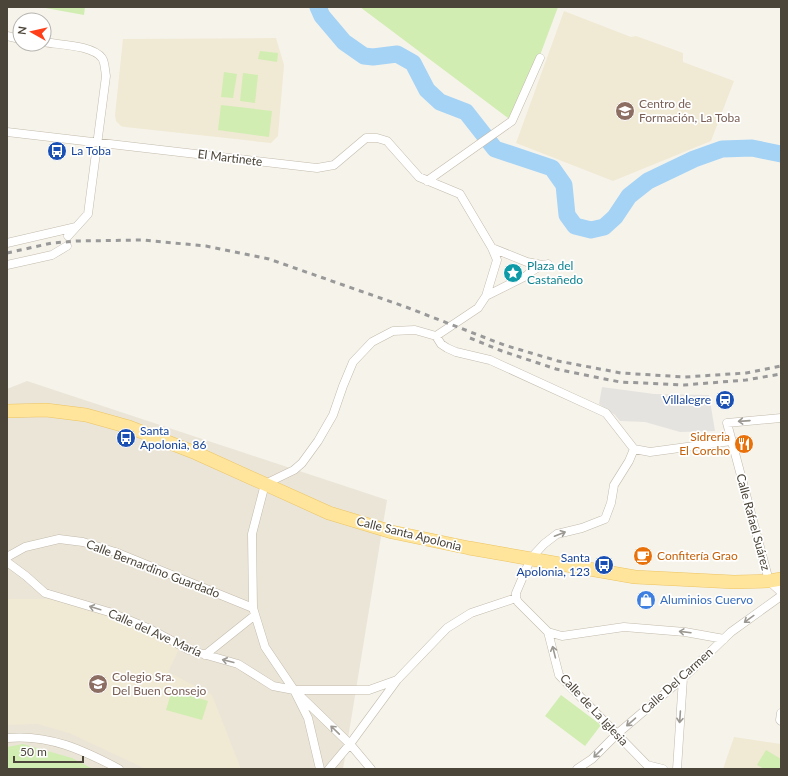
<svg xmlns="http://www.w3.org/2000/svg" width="788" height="776" font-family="Lato,sans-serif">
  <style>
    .residential { fill: #ebe5d8 }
    .education { fill: #f0e9d4 }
    .green { fill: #d1edb1 }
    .parking { fill: #e5e3df }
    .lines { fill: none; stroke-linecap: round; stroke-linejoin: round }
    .river { stroke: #a4d3f6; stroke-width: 17 }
    .minor-casing { stroke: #c3bbac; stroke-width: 9 }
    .primary-casing { stroke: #ecc562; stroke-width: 14 }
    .minor { stroke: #fff; stroke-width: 8 }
    .primary { stroke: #ffe49b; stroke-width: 13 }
    .rail { stroke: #999; stroke-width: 3; stroke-dasharray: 5 5; stroke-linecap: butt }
    .oneway { stroke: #9c9892 }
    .labels { text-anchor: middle; stroke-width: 3.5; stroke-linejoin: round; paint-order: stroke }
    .education-label { font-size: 12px; fill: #785e54; stroke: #fff; text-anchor: start }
    .transit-label { font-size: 12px; fill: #164399; stroke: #fff; text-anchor: start }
    .street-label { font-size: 12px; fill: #4b4438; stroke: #fff }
    .culture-label { font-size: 12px; fill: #0d838f; stroke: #fff; text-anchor: start }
    .food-label { font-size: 12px; fill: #c56008; stroke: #fff; text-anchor: end }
    .shop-label { font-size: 12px; fill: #366cbe; stroke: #fff; text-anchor: start }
  </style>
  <rect width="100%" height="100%" fill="#f6f3eb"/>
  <!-- residential -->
  <path class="residential" d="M27,381l360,119 -44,269h-336v-380z"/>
  <!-- education -->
  <path class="education" d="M564,11l67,26 5,-1 47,17v9l51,19 -23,60 -98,40 -97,-38z
    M276,38l8,27 -6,71 -7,7 -146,-16 -4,-1 -5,-5 -1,-6 8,-76z
    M7,599h43l67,20 62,30 -11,23 44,23 29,74h-95l-77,-36 -32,-9 -30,1z
    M734,737l47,7v25h-58z"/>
  <!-- green -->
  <path class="green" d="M40,7h45l-1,8z
    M360,7h198l-25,67 -21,47z
    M260,51l18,2 -1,9 -19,-3z
    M224,72l13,2 -4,24 -12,-1z
    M243,73l15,2 -3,28 -15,-2z
    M221,105l51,6 -3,26 -51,-7z
    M172,690l36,11 -6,19 -36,-10z
    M561,695l40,30 -16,21 -40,-30z
    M23,744l49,14 21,11h-86v-22z
    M766,750l15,9v10h-17l-7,-4z"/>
  <!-- parking -->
  <path class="parking" d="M602,387l52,7 55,1 6,36 -35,1 -35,-10 -25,-1 -5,-6 -16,-11z"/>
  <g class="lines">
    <!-- river -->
    <path class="river" d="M318,7l4,9 22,26 20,14 9,1 24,-3 16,9 14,27 13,12 26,10 29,37 57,19 12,17 3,30 8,11 16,4 13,-3 11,-10 14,-21 19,-15 46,-22 28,-10 30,-1 29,6"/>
    <!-- minor casing -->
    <g class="minor-casing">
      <path id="minor" d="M7,36l13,3
        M44,42c15,3 48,3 58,16 3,4 3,13 4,18l-18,138 -20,22
        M7,132l310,36 17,-3 32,-27h11l10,3 32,36 41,17 32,54 5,12 -11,36 -8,12 -42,28
        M427,181l85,-60 28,-63
        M7,243l69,-16
        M492,248l35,14 15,3
        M7,265l45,-10 15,-9
        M486,296l40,-20c6,-6 14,-10 22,-12
        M436,336l5,8 6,4 9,4 34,8 116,53 28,36 16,3 81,-11
        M781,418l-54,5 42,158 12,11
        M7,557l18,-10 34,-8 24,3 32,10 138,56
        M7,562l19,14 19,17 64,19 41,17 39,21 49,14 35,22 21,4 56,54 21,25
        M516,598l2,4 30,30 11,43 88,90 16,4
        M516,598v-5l15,-35 13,-14 13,-10 25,-6 23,-9 6,-16 3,-18 15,-24 5,-12
        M548,632l14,4 62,-9 61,5 39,7
        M205,655l50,-40
        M294,690h75l28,-10 50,-52 24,-15 45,-15
        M781,713l-1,7 1,1
        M7,738c42,-4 76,12 112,31
        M320,769l-12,-51 -14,-28 -29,-43 -12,-39 -1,-74 13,-50 29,-14 8,-7 16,-22 15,-26 10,-29 10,-24 19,-20 21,-11 22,-1 21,6
        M329,769l21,-25 47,-64
        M577,769l15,-10 25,-25 66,-56 48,-46 50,-36
        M677,769l6,-91"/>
    </g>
    <!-- primary casing -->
    <g class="primary-casing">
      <path id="primary" d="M7,411l39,-1 40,5 43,12 67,26 133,60 63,19 77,16 166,29 99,5 35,-1 12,-2"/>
    </g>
    <!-- minor -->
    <use href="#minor" class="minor"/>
    <!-- primary -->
    <use href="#primary" class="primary"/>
    <!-- rail -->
    <path class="rail" d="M7,253l45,-10 25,-2 65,-1 64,6 63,13 137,48 98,38 54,16 63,12 64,4 61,-4 35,-7
      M470,338l32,13 54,18 64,13 64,3 62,-5 35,-6"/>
  </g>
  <!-- one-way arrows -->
  <defs><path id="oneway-shaft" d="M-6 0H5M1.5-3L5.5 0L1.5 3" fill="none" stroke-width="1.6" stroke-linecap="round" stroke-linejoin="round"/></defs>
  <g class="oneway">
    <use href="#oneway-shaft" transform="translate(744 421) rotate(176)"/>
    <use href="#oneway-shaft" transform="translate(560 534) rotate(-21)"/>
    <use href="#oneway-shaft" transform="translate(95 608) rotate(-163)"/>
    <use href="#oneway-shaft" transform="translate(749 619) rotate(144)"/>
    <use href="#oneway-shaft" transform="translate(685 632) rotate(-173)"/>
    <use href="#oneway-shaft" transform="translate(554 652) rotate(-104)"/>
    <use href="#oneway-shaft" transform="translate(228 661) rotate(-166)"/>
    <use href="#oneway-shaft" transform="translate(680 717) rotate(94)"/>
    <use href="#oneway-shaft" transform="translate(631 722) rotate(139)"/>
    <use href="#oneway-shaft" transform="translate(335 730) rotate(-136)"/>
    <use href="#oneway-shaft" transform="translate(598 753) rotate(135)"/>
  </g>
  <!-- icons -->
  <defs>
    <g id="school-disc" transform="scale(1)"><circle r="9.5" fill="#8d6e63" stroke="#fff"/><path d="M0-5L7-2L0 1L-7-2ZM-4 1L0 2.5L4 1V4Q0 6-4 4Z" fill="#fff"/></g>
    <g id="bus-disc" transform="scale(1)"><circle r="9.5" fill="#1a4fb4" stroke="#fff"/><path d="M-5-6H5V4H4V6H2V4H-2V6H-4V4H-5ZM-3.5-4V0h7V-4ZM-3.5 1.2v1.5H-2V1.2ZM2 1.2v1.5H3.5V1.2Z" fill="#fff"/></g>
    <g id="sight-disc" transform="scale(1)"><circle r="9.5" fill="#0f9aa8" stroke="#fff"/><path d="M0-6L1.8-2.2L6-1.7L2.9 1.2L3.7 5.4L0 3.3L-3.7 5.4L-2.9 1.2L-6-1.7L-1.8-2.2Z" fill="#fff"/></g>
    <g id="station-disc" transform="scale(1)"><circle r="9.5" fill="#1a4fb4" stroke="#fff"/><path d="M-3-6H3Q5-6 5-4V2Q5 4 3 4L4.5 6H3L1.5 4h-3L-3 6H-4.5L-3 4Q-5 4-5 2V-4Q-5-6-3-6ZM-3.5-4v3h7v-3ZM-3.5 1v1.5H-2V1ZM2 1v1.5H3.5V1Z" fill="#fff"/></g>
    <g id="restaurant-disc" transform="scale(1)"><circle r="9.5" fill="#e8710a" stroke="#fff"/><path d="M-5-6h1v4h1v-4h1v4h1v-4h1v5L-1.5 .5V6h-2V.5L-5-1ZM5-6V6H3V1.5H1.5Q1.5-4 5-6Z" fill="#fff"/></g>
    <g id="cafe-disc" transform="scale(1)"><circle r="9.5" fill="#e8710a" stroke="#fff"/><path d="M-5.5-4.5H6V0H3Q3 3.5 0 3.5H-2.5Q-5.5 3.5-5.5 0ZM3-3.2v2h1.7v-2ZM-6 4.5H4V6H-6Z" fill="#fff"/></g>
    <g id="shop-disc" transform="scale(1)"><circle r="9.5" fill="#3f7fe0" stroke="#fff"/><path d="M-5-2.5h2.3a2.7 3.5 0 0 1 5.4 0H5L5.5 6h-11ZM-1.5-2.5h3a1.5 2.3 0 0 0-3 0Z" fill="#fff"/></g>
  </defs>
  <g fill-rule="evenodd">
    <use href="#school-disc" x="625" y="111"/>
    <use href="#bus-disc" x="57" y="151"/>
    <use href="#sight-disc" x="513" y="273"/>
    <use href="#station-disc" x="725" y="400"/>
    <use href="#bus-disc" x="126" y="438"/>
    <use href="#restaurant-disc" x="744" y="444"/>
    <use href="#cafe-disc" x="643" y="556"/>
    <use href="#bus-disc" x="604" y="565"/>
    <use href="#shop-disc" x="646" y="600"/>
    <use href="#school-disc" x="98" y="684"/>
  </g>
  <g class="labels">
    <!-- education labels -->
    <g class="education-label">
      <text x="639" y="108">Centro de<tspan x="639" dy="14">Formación, La Toba</tspan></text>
      <text x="112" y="681">Colegio Sra.<tspan x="112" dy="14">Del Buen Consejo</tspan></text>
    </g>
    <!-- transit labels -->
    <g class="transit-label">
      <text x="71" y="155">La Toba</text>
      <text x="711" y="404" text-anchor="end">Villalegre</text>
      <text x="140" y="435">Santa<tspan x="140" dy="14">Apolonia, 86</tspan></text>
      <text x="590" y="562" text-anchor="end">Santa<tspan x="590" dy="14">Apolonia, 123</tspan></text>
    </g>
    <!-- street labels -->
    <g class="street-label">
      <text transform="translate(230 158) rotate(7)" y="4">El Martinete</text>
      <text transform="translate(753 522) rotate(75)" y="4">Calle Rafael Suárez</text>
      <text transform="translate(409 534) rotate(14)" y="4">Calle Santa Apolonia</text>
      <text transform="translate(153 569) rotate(21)" y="4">Calle Bernardino Guardado</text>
      <text transform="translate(155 633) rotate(24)" y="4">Calle del Ave María</text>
      <text transform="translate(677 681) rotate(-42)" y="4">Calle Del Carmen</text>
      <text transform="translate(594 710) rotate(47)" y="4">Calle de La Iglesia</text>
    </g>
    <!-- culture labels -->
    <g class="culture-label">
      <text x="527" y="270">Plaza del<tspan x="527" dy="14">Castañedo</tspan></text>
    </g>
    <!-- food labels -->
    <g class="food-label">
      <text x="730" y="441">Sidreria<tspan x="730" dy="14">El Corcho</tspan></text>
      <text x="657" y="560" text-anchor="start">Confitería Grao</text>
    </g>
    <!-- shop labels -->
    <g class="shop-label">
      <text x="660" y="604">Aluminios Cuervo</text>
    </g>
  </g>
  <!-- border -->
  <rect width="788" height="776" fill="none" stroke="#4b4438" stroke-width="16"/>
  <!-- north arrow -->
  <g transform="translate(32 32) rotate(278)"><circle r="19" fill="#ffffff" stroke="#b7b4af"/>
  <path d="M0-3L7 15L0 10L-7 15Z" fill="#ff3f19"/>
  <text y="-6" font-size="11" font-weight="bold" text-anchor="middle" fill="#4b4438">N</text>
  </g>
  <!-- scale -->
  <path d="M14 756v6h69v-6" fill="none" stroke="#4b4438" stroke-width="2"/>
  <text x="20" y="756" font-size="12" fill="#4b4438" stroke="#ffffff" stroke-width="3" paint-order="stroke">50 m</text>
</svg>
